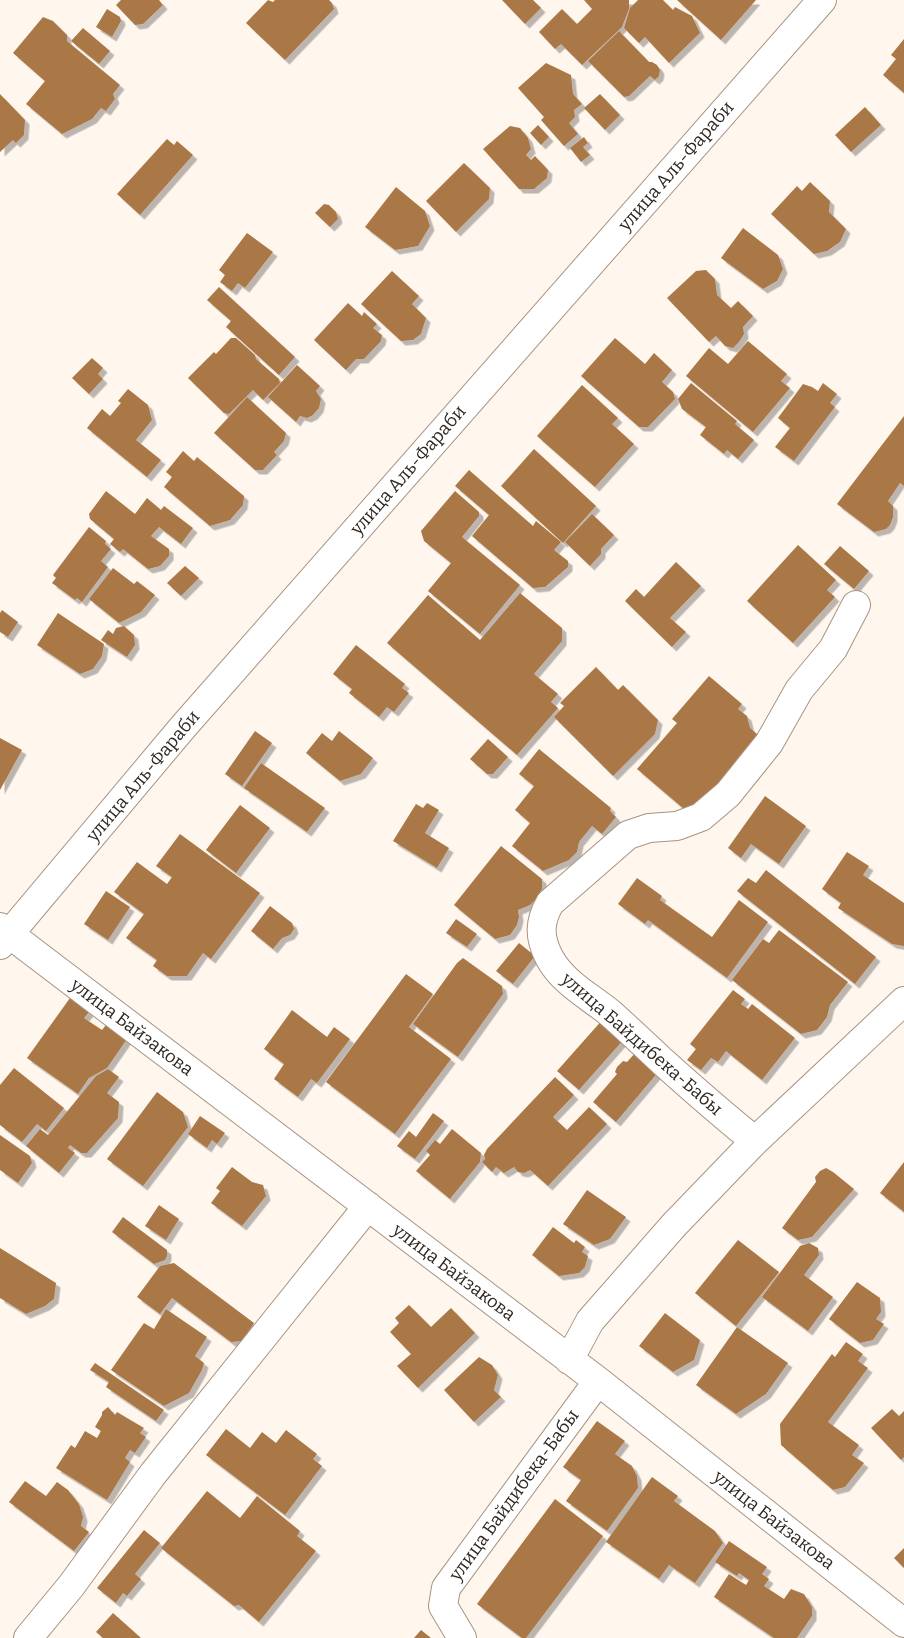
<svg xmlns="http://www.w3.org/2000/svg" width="904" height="1638" font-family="Bitter,serif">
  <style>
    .building { fill: #aa7746; filter: url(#shadow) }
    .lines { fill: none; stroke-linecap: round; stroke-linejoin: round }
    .minor-casing { stroke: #a89482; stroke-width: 30 }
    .minor { stroke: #fff; stroke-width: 28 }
    .labels { text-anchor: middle; stroke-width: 4.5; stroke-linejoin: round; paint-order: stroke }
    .street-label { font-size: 18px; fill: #2f2720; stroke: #fff }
  </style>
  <defs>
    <filter id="shadow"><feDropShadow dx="4.5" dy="4.5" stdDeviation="0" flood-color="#0004"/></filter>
  </defs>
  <rect width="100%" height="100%" fill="#fff6ee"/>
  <!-- building -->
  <path class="building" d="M121,0h38l4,5 -20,19 -8,1 -19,-20z
    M268,0l5,2 2,-2h54l3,3 2,6 -49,51 -39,-37z
    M502,0h31l8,8 -16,16z
    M584,0h45v9l-7,18 -40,38 -21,-21 -6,5 -16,-17 23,-23 15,15 15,-15z
    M638,0h25l10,10 2,-3 17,9 8,17 -31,30 -24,-26 -6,6 -15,-15 6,-20z
    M677,0h79l-35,40z
    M107,9l13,8 1,4 -9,16 -16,-10z
    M43,17l10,4 14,14v6l53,44 -7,9 2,5 -9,12 -5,-3 -9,11 -30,15 -36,-30 19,-23 -32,-28z
    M83,28l27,23 -11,13 -28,-23z
    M619,31l30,31h3l5,3 3,5 -1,6 -4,4 -5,-4 -21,20 -5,1 -36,-36z
    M904,39v54l-21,-18 13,-16 -5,-4z
    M546,63l25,12 2,19 9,10 -8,6 1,7 -6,6 9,11 -14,12 -23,-26 3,-3 -26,-29z
    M0,94l25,26 -1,15 -8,8 -3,-3 -13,12z
    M600,94l20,21 -15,15 -21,-22z
    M865,107l16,18 -30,27 -16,-17z
    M538,125l11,12 -8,8 -11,-12z
    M510,126l10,2 8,10 3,11 -5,6 5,5 4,-4 13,14 -1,8 -13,11h-15l-36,-40z
    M584,137l4,6 -5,4 7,8 -9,7 -11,-14z
    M167,139l7,6 3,-4 16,14 -53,60 -23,-21z
    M464,163l26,25 -1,11 -33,33 -30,-31z
    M810,182l20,19 -1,11 17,17 -6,13 -13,9 -13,3 -43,-40 26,-28 5,5z
    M396,187l29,24 5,15 -12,20 -23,4 -30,-23z
    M324,204l5,1 7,7 2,7 -8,8 -15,-14z
    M743,228l35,27 5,14 -6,12 -14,8 -42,-31z
    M247,233l26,19 -28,36 -7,-5 -6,8 -12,-9 5,-7 -6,-5z
    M706,270l9,9 2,16 14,13 7,-7 15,15 -10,11 1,7 -5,8 -6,6 -8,-2 -9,-10 -7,6 -42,-44 29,-27z
    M392,271l27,25 -7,8 14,14 -5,16 -8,6 -12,1 -40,-37z
    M219,287l76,70 -16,18 -53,-48 5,-6 -24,-21z
    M348,303l14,13 2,-4 13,12 -4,4 9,7 -1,6 -17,18h-8l-10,11 -32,-30z
    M231,338h5l19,17 1,4 23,20 1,4 -17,17 -10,-10 -24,24 -5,-1 -36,-35 26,-26 2,2z
    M615,338l30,26 9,-11 18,17 -10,12 11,10 2,7 -27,28h-9l-58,-51z
    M748,341l39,33 -6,7 9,7 -37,44 -67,-56 23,-28 19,16z
    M92,358l11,10 -5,6 5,5 -14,15 -17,-16z
    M297,365l23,21 -4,5 5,8 -2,9 -6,7 -6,3 -7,-2 -4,6 -28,-25z
    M691,383l46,38 -2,3 19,16 -16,19 -11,-9 -3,4 -24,-19 6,-8 -24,-18 -4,-10z
    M823,383l14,11 -7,9 5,4 -41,54 -19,-14 15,-19 -12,-10 25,-34 9,3 6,4z
    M582,385l36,33 -6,6 22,20 -39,43 -58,-51z
    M128,389l20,16 4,15 -16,20 25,20 -14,17 -60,-49 15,-19 8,7 11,-13 -3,-2z
    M247,397l39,36 -2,8 -10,11 3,3 -14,15h-8l-41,-37z
    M904,416v70l-4,-3 -12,18 5,5v11l-3,8 -4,4 -12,3 -37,-28z
    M534,449l62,57 -33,37 -62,-57z
    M183,451l11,10 3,-4 47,39 -1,9 -13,15 -20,6 -46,-39 8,-10 -6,-5z
    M469,470l64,56 3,-5 25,21 -7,8 14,11v6l-23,20 -12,1 -61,-52 17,-21 -34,-29z
    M106,491l29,23 12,-16 14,12 3,-4 29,22 -12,16 -22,-17 -8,9 18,13v7l-9,10 -12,3 -25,-20 -3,3 -10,-8 4,-5 -24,-20 -1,-5z
    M455,491l24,21v4l-17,21 58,48 -40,49 -52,-43 23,-28 -27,-22 -3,-10z
    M592,514l22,21 -13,14v5l-11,12 -25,-24z
    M89,527l17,14 -1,3 6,5 -10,12 7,6 -26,35 -5,-4 -2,2 -23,-17 4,-5 -3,-3z
    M798,545l38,35 -9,10 8,7 -42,46 -46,-42z
    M840,546l29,25 -15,18 -30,-25z
    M676,562l25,24 -31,32 16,14 -14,15 -47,-46 11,-12 8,8z
    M185,566l14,12 -18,18 -14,-13z
    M113,568l21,16 3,-3 18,14 -14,17 -22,11 -30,-24z
    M520,593l42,35v13l-28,33 24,20 -7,8 7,6 -41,47 -130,-112 41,-48 52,45z
    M2,610l16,12 -10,15 -8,-5v-19z
    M58,613l46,31 -2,12 -9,13 -13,5 -43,-29z
    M124,626l10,9 1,10 -8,12 -26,-17 7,-10 5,4 3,-6z
    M356,645l49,39 -3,4 7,5 -15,19 -7,-5 -8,10 -30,-24 3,-4 -19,-15z
    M596,667l22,23 5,-5 35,35 -3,14 -42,42 -59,-59 10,-11 -4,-3z
    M709,676l33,28 -4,5 9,7 3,12 14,12 -42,49 -5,-4 -26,30 -54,-46 40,-46 -5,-4z
    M255,731l17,12 -30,43 -17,-12z
    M339,731l34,27 -12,16 -21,7 -34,-28 16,-20 10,8z
    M0,738l22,12 -22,40z
    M488,739l20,18 -15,17h-6l-17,-15z
    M539,749l72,59 -1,3 6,6 -14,17 -10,-8 -13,16 -2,10 -8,8 -26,11 -31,-25 18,-23 -15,-13 19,-24 -15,-12z
    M261,763l64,45 -18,24 -63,-44z
    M765,796l41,30 -27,38 -28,-20 -10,14 -13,-10z
    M427,803l12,7 -14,23 24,15 -12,20 -44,-27 23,-37 7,4z
    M240,805l30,23 -34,45 -30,-23z
    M180,834l80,59 -49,66 -8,-6 -16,23h-20l-14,-10 4,-6 -31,-22 18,-24 -30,-22 23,-30 30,22 5,-7 -16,-11z
    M501,846l41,33v10l-5,9 -7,7 -12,5 1,7 -2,8 -7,10 -15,4 -41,-34z
    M847,852l22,14 -6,9 41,28v43l-12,-2 -54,-36 3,-5 -19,-14z
    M766,870l110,87 -21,27 -118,-93 11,-13 8,5z
    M637,878l25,18 -2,4 52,37 27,-37 29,22 -41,56 -79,-58 -3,4 -27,-20z
    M106,891l24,16 -22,33 -24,-16z
    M270,906l22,17 2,6 -4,6 -8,3 -9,11 -22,-18z
    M456,919l21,15 -10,13 -21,-14z
    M779,930l69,52 -18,23 -3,12 -10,13 -16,4 -69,-54 31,-41 6,4z
    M519,943l16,13 -22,28 -17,-13z
    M463,958l39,28 1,8 -45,63 -45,-33 44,-61z
    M406,974l27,20 -24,33 42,32 -56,75 -69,-52z
    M733,990l12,9 -4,5 7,5 4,-5 43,34 -33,42 -36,-29 -8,11 -7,-4 -10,12 -14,-10 9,-11 -6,-5z
    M70,998l19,14 -5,6 18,12 4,-5 21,14 -20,29 -18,10 -11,16 -51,-36z
    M292,1010l35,27 7,-10 16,12 -33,44 -6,-4 -13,18 -24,-18 10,-15 -20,-15z
    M604,1018l21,20 -46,52 -22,-19z
    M637,1051l23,19 -44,52 -23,-20 24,-28 -2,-2 2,-5 6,-6 4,1z
    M14,1068l50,40 -18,23 -9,-7 -15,18 -22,-17v-40z
    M108,1069l11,8 -12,16 12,9 -1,16 -31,35h-6l-11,-8 -2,3 7,5 -16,20 -33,-27 14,-17 8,6 48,-59z
    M555,1077l19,18 -21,22 14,13 22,-23 18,17 -59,62 -18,-16 -6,3 -6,-1 -4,-5 -10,6 -8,-6 -4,5 -10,-10 3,-3 -1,-4 3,-6z
    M157,1092l26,20 5,15 -45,59 -36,-27z
    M433,1113l11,8 -29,38 -18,-13 12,-15 7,6z
    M200,1116l25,17 -8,11 -5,-4 -5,8 -19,-14z
    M452,1129l29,24 -1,9 -30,37 -34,-28 14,-16 -4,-4 9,-11 5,4z
    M0,1135l30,21 2,7 -14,20 -18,-13z
    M904,1162v50l-24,-19z
    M232,1167l20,15 11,3 3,11 -24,30 -31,-23 9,-12 -4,-3z
    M826,1168l7,4 21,17 -42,48 -14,3 -16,-12 34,-46 -1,-5 5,-6z
    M587,1190l39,27 -16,22 -16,6 -31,-21z
    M159,1205l20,14 -13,21 -21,-14z
    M123,1217l44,33v6l-2,4 -11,4 -42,-32z
    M553,1227l21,16 2,-3 9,7 -3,5 6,4 -3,11 -6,6 -20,3 -27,-21z
    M738,1240l41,32 -43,54 -41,-33z
    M809,1243l9,5 1,7 -15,20 29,22 -25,34 -46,-34 38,-51z
    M0,1248l56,35 -2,16 -9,7 -19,8 -26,-16z
    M174,1263l80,60 -12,18 -11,1 -59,-44 -12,16 -23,-17 23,-31z
    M857,1282l23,16 1,14 -5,7 8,5 -11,16 -13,3 -31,-24z
    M409,1305l22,22 20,-19 24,25 -57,55 -21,-22 14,-12 -21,-22 9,-9 -4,-5z
    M166,1309l41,28 -12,19 9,7 -2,7 -13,23 -25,13 -53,-36 33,-47 10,6z
    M665,1313l35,27 -6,20 -21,12 -34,-26z
    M737,1327l51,36 -22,31 -30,20 -40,-29z
    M846,1342l17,12 -5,7 10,7 -40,54 31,23 -7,10 12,8 -19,24 -12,3 -52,-45 -1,-21 52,-70 3,3z
    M479,1357l13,8 6,10 -4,15 7,7 -27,25 -30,-32z
    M95,1363l69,47 -8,11 -50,-34 3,-5 -19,-12z
    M108,1407l7,8 2,-3 27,16 -4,5 6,4 -11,16 -5,-3 -5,8 5,4 -23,38 -51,-32 15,-23 4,3 10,-17 12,7 4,-7 -6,-4 7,-12v-3z
    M892,1409l7,7 5,-5v46l-3,3 -30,-32z
    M597,1421l28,20 -10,13 17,12 5,10 1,12 -31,43 -41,-30 15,-21 -18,-13z
    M226,1429l24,19 12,-16 14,11 10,-13 31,24 -4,5 9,7 -37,49 -79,-60z
    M652,1477l26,19 -4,5 41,30 8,12 -28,40 -26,-18 -10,14 -53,-37z
    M25,1481l21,15 11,-14 11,8 11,14 4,13 -2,9 8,6 -15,19 -65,-49z
    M207,1491l33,27 17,-22 43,35 -3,5 19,15 -57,71 -20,-17 -5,1 -73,-58z
    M555,1499l48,37 -77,102h-4l-45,-34z
    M144,1530l16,13 -25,31 6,5 -14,17 -4,-3 -7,10 -19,-15z
    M729,1541l38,26 -5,7 7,5 -5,7 20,13 7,-10 13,5 8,13v9l-15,22h-23l-60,-41 15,-23 17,11 3,-5 -10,-7 -2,3 -22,-14z
    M904,1548v20l-10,-10z
    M113,1613l28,25h-38l-7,-6z
    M421,1630l10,8h-17z"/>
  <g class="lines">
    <!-- minor casing -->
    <g class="minor-casing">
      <path id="minor" d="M0,927l598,454 306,242
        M0,945l183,-218 639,-727
        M755,1141c-31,-25 -62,-52 -92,-79 -17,-16 -35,-33 -53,-49 -21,-17 -48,-31 -61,-56 -10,-20 -10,-35 1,-54l78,-68 21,-7 28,-2 24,-9 27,-23 41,-51 30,-53 34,-41 23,-44
        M569,1360l21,-39 84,-96 81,-84 149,-140
        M28,1638l43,-52 82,-112 215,-268
        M462,1638l-19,-32 3,-18 152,-207"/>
    </g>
    <!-- minor -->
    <use href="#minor" class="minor"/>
  </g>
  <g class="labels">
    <!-- street labels -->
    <g class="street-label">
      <text transform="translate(676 166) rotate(-49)" y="6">улица Аль-Фараби</text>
      <text transform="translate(408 470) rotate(-49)" y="6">улица Аль-Фараби</text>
      <text transform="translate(143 776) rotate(-50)" y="6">улица Аль-Фараби</text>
      <text transform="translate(132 1027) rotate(37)" y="6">улица Байзакова</text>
      <text transform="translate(642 1044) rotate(41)" y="6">улица Байдибека-Бабы</text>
      <text transform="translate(454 1272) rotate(37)" y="6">улица Байзакова</text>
      <text transform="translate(514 1495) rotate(-54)" y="6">улица Байдибека-Бабы</text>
      <text transform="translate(774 1520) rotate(38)" y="6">улица Байзакова</text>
    </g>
  </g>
</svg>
